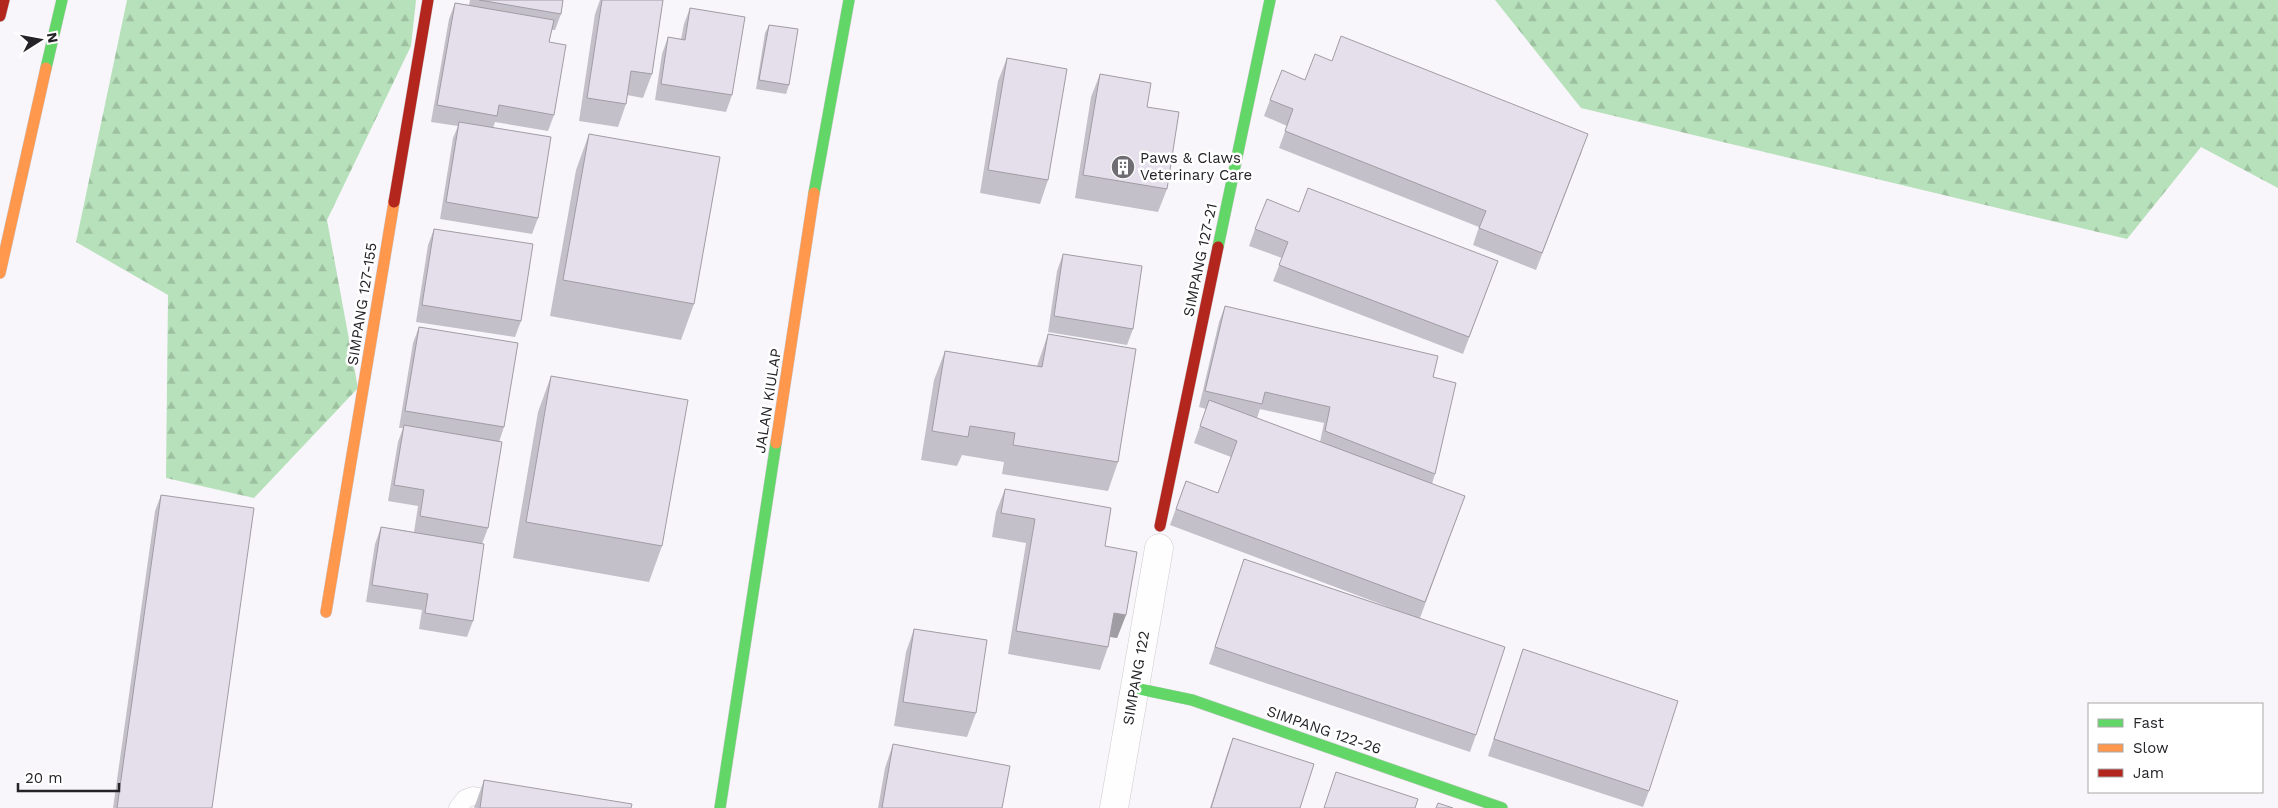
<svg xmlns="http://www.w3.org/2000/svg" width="2278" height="808" font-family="'Work Sans',sans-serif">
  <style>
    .forest { fill: url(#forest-firs) }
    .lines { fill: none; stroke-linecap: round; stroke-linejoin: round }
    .lane-casing { stroke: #cccace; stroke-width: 19 }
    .street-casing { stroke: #cccace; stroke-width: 29 }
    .fast-casing { stroke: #cccace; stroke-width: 12 }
    .slow-casing { stroke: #cccace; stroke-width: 12 }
    .jam-casing { stroke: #cccace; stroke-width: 12 }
    .lane { stroke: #fefefe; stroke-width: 18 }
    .street { stroke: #fefefe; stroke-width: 28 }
    .fast { stroke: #63d668; stroke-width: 11 }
    .slow { stroke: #ff974d; stroke-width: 11 }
    .jam { stroke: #b3261e; stroke-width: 11 }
    .wall { fill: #c4c0ca; fill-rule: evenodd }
    .shaded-wall { fill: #a09ca4 }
    .building { fill: #e4dfeb; stroke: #a09ca4 }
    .labels { text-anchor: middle; stroke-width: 5; stroke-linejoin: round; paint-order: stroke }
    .poi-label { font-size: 15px; fill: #252327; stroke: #fff; text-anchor: start }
    .street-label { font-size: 15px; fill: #252327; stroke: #fff }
  </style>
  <defs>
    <pattern id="forest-firs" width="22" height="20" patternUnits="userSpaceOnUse" patternTransform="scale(1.25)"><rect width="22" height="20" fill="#b7e1ba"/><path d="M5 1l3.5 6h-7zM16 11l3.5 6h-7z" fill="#9dc1a0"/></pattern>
  </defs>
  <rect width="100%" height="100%" fill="#f8f6fb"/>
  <!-- forest -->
  <path class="forest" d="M127,0h289l-5,46 -84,174 31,168 -104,110 -88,-20 2,-183 -92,-53z
    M1495,0h783v188l-77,-41 -74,92 -546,-131z"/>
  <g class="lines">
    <!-- lane casing -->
    <g class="lane-casing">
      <path id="lane" d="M458,808l7,-9 8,-3 71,12"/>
    </g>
    <!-- street casing -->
    <g class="street-casing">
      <path id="street" d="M1114,808l45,-260"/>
    </g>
    <!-- fast casing -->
    <g class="fast-casing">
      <path id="fast" d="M46,68l16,-68
        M814,193l35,-193
        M1218,247l52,-247
        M1135,688l57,12 310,108
        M720,808l56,-365"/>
    </g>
    <!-- slow casing -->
    <g class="slow-casing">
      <path id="slow" d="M0,273l46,-205
        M776,443l38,-250
        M326,612l68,-410"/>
    </g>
    <!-- jam casing -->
    <g class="jam-casing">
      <path id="jam" d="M0,16l4,-16
        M394,202l34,-202
        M1160,526l58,-279"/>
    </g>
    <!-- lane -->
    <use href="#lane" class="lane"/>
    <!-- street -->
    <use href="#street" class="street"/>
    <!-- fast -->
    <use href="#fast" class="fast"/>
    <!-- slow -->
    <use href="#slow" class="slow"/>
    <!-- jam -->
    <use href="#jam" class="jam"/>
  </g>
  <!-- wall -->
  <path class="wall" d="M470,0h93l-2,14 -6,16h-3l-3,12 5,73 -6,16 -53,-9 -2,6 45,90 -6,16 -92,-15 13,-81 5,-12 -27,-4 18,-103 6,-16 14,2z
    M600,0h63l-11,74 -9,24 -16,-3 -1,9 -8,23 -39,-6 16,-107z
    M690,8l42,87 -6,17 -71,-12 7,-46 6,-17 13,2 3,-15z
    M769,25l20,60 -3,9 -30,-5 9,-56z
    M1007,58l41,122 -8,24 -60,-11 18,-112z
    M1332,61l250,90 -46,119 -63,-25 6,-18 -200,-79 8,-22 -23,-10 6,-16 35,-20z
    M1100,74l47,33 20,82 -9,23 -83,-14 16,-101z
    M589,134l105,170 -13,36 -131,-24 26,-146z
    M1299,212l199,49 -35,93 -190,-73 9,-23 -33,-12 6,-17z
    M434,229l87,92 -6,16 -99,-15 12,-77z
    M1063,254l70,75 -6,16 -79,-13 9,-61z
    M1225,306l208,71 2,97 -3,10 33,12 -45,122 56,117 -6,17 -261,-88 35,-105 155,52 -229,-86 16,-44 32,12 13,-36 -37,-14 12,-34 -7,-2 20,-85zM1260,409l64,14 -4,19 -63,-24z
    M419,327l85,100 -5,15 -11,86 -6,16 -9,77 -6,16 -48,-8 3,-19 -56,-8 9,-58 6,-17 33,5 4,-26 -30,-5 10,-59 5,-14h-4l14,-85z
    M1048,334l70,128 -10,29 -106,-17 2,-12 -42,-7 -5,11 -36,-6 13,-80 11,-29 92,15z
    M551,376l111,170 -13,36 -136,-24 25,-146z
    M1005,489l100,57 21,69 -9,23 -7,-1 -2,10 -8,23 -92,-16 18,-111 -34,-6 4,-25z
    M161,495l51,313h-99l42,-297z
    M914,629l62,84 -9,24 -73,-11 12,-74z
    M1523,649l126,142 -6,16 -155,-51z
    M1233,738l67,70h-90l17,-54z
    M893,744l109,64h-124l7,-40z
    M484,780l147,28h-157z"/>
  <!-- shaded-wall -->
  <path class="shaded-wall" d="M1114,613l12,2 -9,23 -11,-2z"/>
  <!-- building -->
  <path class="building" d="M479,0h84l-2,14z
    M602,0h61l-11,74 -21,-3 -5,33 -39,-6z
    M455,3l99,17 -5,22 17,3 -12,70 -55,-10 -2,11 -60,-11z
    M690,8l55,9 -13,78 -71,-11 7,-47 17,3z
    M769,25l29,4 -9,56 -30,-5z
    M1341,36l247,98 -46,119 -63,-25 7,-17 -201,-80 8,-22 -23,-9 12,-30 23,10 10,-26 17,7z
    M1007,58l60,11 -19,111 -60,-10z
    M1100,74l51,9 -4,24 32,5 -12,77 -84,-14z
    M459,122l92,15 -13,81 -92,-16z
    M589,134l131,23 -26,147 -131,-24z
    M1308,188l190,73 -29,76 -190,-72 9,-23 -33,-13 12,-30 32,13z
    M434,229l99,15 -12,77 -99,-16z
    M1063,254l79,12 -9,63 -79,-13z
    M1225,306l213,50 -5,21 23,6 -21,91 -110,-43 5,-24 -65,-15 -3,12 -57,-13z
    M419,327l99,16 -14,84 -99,-16z
    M1048,334l88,15 -18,113 -105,-17 2,-12 -45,-7 -2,11 -36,-6 13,-80 97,16z
    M551,376l137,24 -26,146 -136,-24z
    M1209,400l256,96 -40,106 -249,-93 10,-28 32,12 19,-52 -37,-15z
    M404,425l98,17 -14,86 -68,-12 4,-26 -30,-5z
    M1005,489l106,19 -6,38 32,6 -11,63 -12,-2 -6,34 -92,-16 19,-112 -34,-6z
    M161,495l93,13 -42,300h-95z
    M381,527l103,17 -11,77 -48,-8 3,-19 -56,-9z
    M1244,559l261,88 -29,88 -261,-88z
    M914,629l73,11 -11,73 -73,-11z
    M1523,649l155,52 -29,90 -155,-52z
    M1233,738l81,26 -14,44h-89z
    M893,744l117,22 -8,42h-120z
    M1336,772l82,27 -3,9h-91z
    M484,780l148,24 -1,4h-151z
    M1438,803l15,5h-17z"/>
  <!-- icons -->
  <defs>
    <g id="building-disc" transform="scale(1.25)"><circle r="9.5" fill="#6f6d71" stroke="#fff"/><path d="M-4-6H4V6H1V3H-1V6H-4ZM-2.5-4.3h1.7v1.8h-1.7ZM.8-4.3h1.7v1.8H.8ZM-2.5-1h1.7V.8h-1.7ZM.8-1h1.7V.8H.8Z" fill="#fff"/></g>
  </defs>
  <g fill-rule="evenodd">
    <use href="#building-disc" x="1123" y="167"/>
  </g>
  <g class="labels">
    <!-- poi labels -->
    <g class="poi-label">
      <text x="1140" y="163">Paws &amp; Claws<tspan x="1140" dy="17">Veterinary Care</tspan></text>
    </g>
    <!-- street labels -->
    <g class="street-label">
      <text transform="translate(1200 260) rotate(-78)" y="5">SIMPANG 127-21</text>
      <text transform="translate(362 304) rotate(-81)" y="5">SIMPANG 127-155</text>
      <text transform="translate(768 401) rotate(-81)" y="5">JALAN KIULAP</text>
      <text transform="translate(1136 678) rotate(-80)" y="5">SIMPANG 122</text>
      <text transform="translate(1324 730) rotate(19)" y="5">SIMPANG 122-26</text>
    </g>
  </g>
  <!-- legend -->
  <rect x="2088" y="703" width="175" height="90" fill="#ffffff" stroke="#a8a7a9"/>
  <rect x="2098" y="719" width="25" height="8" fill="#63d668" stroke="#a8a7a9"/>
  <text x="2133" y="728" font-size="15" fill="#252327">Fast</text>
  <rect x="2098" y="744" width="25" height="8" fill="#ff974d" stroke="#a8a7a9"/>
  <text x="2133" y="753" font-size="15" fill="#252327">Slow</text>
  <rect x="2098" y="769" width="25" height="8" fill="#b3261e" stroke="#a8a7a9"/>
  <text x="2133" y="778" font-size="15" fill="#252327">Jam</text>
  <!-- north arrow -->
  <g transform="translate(40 40) rotate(79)" stroke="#ffffff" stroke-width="4" paint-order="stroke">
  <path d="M0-4L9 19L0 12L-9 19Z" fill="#252327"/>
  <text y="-8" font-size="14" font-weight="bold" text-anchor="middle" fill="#252327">N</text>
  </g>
  <!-- scale -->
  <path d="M18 783v8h101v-8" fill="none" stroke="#252327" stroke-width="2.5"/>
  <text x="25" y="783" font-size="15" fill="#252327" stroke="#ffffff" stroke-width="4" paint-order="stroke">20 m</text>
</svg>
